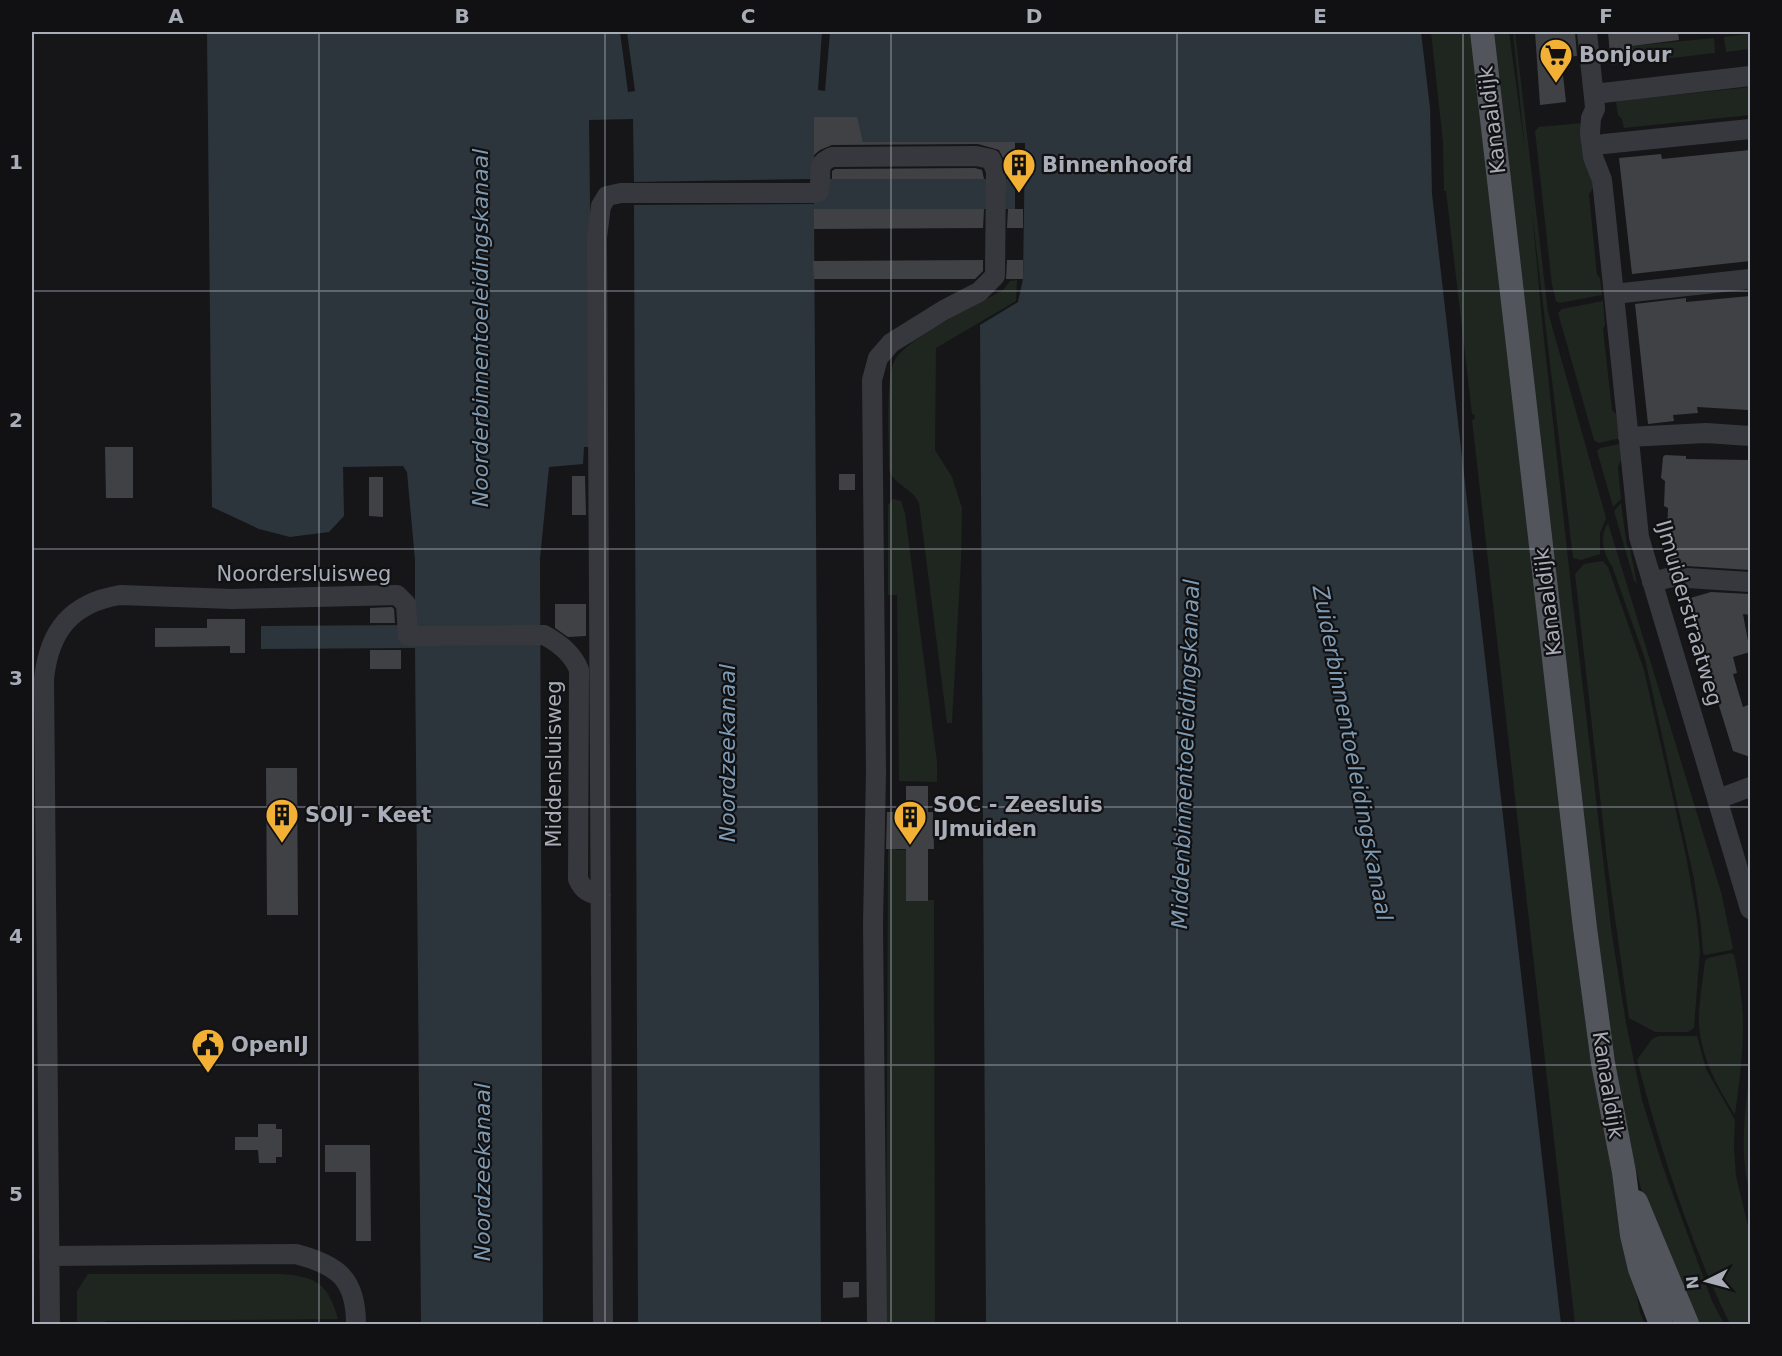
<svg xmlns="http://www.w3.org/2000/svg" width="1782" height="1356" font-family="'DejaVu Sans',sans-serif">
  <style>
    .green { fill: #1e261f }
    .water { fill: #2c353c }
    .building { fill: #404145 }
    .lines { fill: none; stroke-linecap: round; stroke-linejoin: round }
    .minor { stroke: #37383d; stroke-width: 20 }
    .major { stroke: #53555c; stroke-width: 24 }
    .grid { fill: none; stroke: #a8adb8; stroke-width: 1.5; stroke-opacity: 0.55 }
    .labels { text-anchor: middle; stroke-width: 4.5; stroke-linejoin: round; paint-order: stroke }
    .poi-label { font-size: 21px; font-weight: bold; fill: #a8adb8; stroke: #111113; text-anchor: start }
    .street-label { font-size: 21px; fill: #a8adb8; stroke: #111113 }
    .water-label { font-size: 22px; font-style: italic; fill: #7f9bb3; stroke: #111113 }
    .neatline { fill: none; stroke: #a8adb8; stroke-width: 2 }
    .grid-label { font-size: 20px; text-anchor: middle; font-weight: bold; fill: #a8adb8 }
  </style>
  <rect width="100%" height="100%" fill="#161618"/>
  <!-- green -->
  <path class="green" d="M1431,32h39l127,1049 43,232 5,11h-70l-103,-904 3,-2 -1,-4h-2l-26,-223h-2l-1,-49z
    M1490,32h19l16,118 -12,-118h2l33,280 58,206 -6,15v21l-19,6 -8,-2 -41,-347 10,110 30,274 40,340 14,88 16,77 21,67 49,134 12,23h-31c-12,-29 -26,-59 -37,-89 -29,-81 -42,-167 -55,-252z
    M1750,34v15l-24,3 -2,-15z
    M1714,38l1,15 -104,12 -1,-10 22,-2v-7z
    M1750,87v28l-126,13 -2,-9 -4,-4 -2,-13 2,-1z
    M1583,123l11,64 -5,7 8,81 3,3 2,17 -43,8 -3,-2 -4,-16 -17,-154 4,-4z
    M1017,280l-1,21 -80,47 -1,102 17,27 10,31 -1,53 -9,162h-5l-28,-220c-9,-17 -24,-17 -30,-33 0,-23 -4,-92 6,-110 11,-21 84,-57 108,-70l7,-9z
    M1603,301l2,24 -2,4 9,81 4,4 3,18 2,6 -23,5 -4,-3 -36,-127 4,-4z
    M1620,444l1,16 -3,7 3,32 -8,8 -16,-56 3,-3z
    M893,499l8,2 4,12 32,249v20l-38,-1 -2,-186h-9v-90z
    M1621,503l6,43 3,3 7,35 -3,-4 -20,-69z
    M1608,523l113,369 12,56 -2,2 -26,5 -2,-2 -2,-27 -7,-47 -49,-220 -33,-93c-9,-12 -13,-30 -4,-43z
    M1603,561l5,6 36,103 42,186 10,56 4,39 -6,77 -6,4h-33l-26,-14 -21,-150 -33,-294 9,-10z
    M888,841h7l1,9h11v50h27l1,424h-49z
    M1731,953l3,2c5,23 9,47 9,70 0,30 -4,60 -8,90 -20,-32 -38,-65 -36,-103 1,-17 4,-34 6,-51l3,-3z
    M1659,1036h38l9,33 29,51 -1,27 2,29 14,58v90h-20c-41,-84 -69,-173 -93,-264l15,-21z
    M1750,1065v129c-12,-48 -4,-81 0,-129z
    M88,1274h193c36,3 47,9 57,45l-233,2v3h-28v-33z"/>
  <!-- water -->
  <path class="water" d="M207,32h413l8,60 7,-1 -8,-59h195l-4,58 7,1 5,-59h591l9,76 2,86 129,1130h-575l-6,-999 38,-23 5,-23 2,-136 -162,-1 -7,-25h-41l-1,62h201v30h-201l7,1115h-183l-4,-1119 180,-1 -1,-25 -179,3 -1,-63 -44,1 4,327h-9l-1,17 -34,3 -9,92 3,765h-122l-6,-676 -154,1v-23l154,-1v-65l-8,-88 -4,-6 -60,1 1,49 -15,16 -39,5 -31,-8 -47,-22z"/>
  <!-- building -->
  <path class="building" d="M1535,32h40l2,24 -16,1 5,45 -26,3z
    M1608,32h70l1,8 -47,6 1,6 -23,3z
    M814,117h43l6,25h152v37h-7l-1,-13 -8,-16 -21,-6 -146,1 -12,5 -6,5z
    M1750,150v111l-118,13 -13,-116 42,-4 1,5z
    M975,168l7,2 2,9h-152v-8l3,-2z
    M814,209h170l-1,19 -169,1z
    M1008,209h15v19h-16z
    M983,260v11l-8,8h-161l-1,-18z
    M1007,260h16v19h-17z
    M1750,296v112h-2v2l-51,-3 1,6 -25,2 1,6 -26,3 -13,-120 51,-6v4z
    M105,447h28v51h-27z
    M1665,455l21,1v3l64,1v110l-80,-5 2,-28 -5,-3 1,-26 -4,-2 1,-25 -4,-3 2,-21z
    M839,474h16v16h-16z
    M572,476h13l1,39h-14z
    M369,477h14v40l-14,-1z
    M1711,592l39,2v21l-7,-1 7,38 -17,5 4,16 -4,1 10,33 5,-2 2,8v44l-17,-6 -46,-149v-3z
    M555,604h31v32l-18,1 -13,-9z
    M392,607l2,2 1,14h-25v-15z
    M207,619h38v34h-15v-7l-75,1v-19h52z
    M370,650h31v19h-31z
    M266,768h31l1,147h-31z
    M906,786h22v26h5l1,37h-6v52h-22v-52h-20l1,-37h19z
    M258,1124h18v5h6v28h-6v6h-17l-1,-13h-23v-13h23z
    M325,1145h45l1,96h-15v-69h-31z
    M843,1282h16v15l-16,1z"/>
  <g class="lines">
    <!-- minor -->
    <path class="minor" d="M1587,32l8,75
      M1594,94l156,-18
      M1595,109l-4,9 -1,15 3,24 9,23 3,28 34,329 111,372
      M1604,144l146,-15
      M1614,294l136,-15
      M1628,437l78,-4 44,3
      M1652,582l20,-5 78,5
      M1718,799l32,-12
      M49,1256l247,-2c42,11 60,25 60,70
      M50,1324l-6,-645c5,-48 27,-76 76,-84l112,4 165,-4 9,9 2,32 136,-1c15,8 29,19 35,35l-1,209c5,11 11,15 23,16
      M603,1324l-6,-1087 4,-31 6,-10 14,-3h193l4,-1c7,-15 -6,-27 14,-35l144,-1 15,3 5,12 -1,105 -16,16 -35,18 -53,33 -13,15 -6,22 4,392 -3,152 4,400"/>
    <!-- major -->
    <path class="major" d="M1482,32l103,896 18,135 21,109 8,63 8,34 21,55
      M1636,1202l51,122"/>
  </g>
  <!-- grid -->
  <path class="grid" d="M319,32v1292M605,32v1292M891,32v1292M1177,32v1292M1463,32v1292M32,291h1718M32,549h1718M32,807h1718M32,1065h1718"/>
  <!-- icons -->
  <defs>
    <g id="supermarket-pin" transform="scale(1.725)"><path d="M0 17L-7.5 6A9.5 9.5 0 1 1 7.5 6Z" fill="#f2b134" stroke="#111113"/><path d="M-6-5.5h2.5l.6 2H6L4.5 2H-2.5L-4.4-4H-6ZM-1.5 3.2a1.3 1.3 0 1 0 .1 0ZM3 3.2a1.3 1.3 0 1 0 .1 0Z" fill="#111"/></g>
    <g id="building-pin" transform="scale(1.725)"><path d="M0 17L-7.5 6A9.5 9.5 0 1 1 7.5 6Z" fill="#f2b134" stroke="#111113"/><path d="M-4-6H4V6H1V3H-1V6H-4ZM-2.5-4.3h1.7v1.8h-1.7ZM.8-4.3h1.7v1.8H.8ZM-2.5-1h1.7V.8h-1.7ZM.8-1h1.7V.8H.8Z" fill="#111"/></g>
    <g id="civic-pin" transform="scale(1.725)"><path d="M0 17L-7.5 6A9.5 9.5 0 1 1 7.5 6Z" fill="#f2b134" stroke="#111113"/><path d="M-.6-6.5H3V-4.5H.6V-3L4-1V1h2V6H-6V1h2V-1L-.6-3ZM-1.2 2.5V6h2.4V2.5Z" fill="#111"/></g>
  </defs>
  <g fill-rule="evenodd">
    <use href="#supermarket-pin" x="1556" y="55"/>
    <use href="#building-pin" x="1019" y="165"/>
    <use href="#building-pin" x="282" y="815"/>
    <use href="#building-pin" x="910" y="817"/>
    <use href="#civic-pin" x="208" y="1045"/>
  </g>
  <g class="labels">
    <!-- poi labels -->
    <g class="poi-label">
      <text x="1579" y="62">Bonjour</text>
      <text x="1042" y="172">Binnenhoofd</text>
      <text x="933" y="812">SOC - Zeesluis<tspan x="933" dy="24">IJmuiden</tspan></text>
      <text x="305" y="822">SOIJ - Keet</text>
      <text x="231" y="1052">OpenIJ</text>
    </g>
    <!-- street labels -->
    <g class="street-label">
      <text transform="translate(1492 120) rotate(-97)" y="7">Kanaaldijk</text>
      <text x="304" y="581">Noordersluisweg</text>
      <text transform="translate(1548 602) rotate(-97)" y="7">Kanaaldijk</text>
      <text transform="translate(1689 613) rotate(74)" y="7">IJmuiderstraatweg</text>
      <text transform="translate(554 764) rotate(-90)" y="7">Middensluisweg</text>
      <text transform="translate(1608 1085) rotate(81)" y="7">Kanaaldijk</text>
    </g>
    <!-- water labels -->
    <g class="water-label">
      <text transform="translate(480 328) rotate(-90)" y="8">Noorderbinnentoeleidingskanaal</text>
      <text transform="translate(727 753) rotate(-90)" y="8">Noordzeekanaal</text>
      <text transform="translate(1353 753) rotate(79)" y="8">Zuiderbinnentoeleidingskanaal</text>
      <text transform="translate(1185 754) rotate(-88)" y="8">Middenbinnentoeleidingskanaal</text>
      <text transform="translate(482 1172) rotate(-90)" y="8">Noordzeekanaal</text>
    </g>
  </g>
  <!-- border -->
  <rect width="1782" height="1356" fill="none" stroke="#111113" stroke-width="66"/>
  <!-- north arrow -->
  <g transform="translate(1707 1281) rotate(264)" stroke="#111113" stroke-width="4.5" paint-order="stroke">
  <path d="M0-4.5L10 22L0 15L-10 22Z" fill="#a8adb8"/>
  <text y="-9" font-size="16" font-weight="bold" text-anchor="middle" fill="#a8adb8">N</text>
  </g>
  <rect x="33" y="33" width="1716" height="1290" class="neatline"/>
  <g class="grid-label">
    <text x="176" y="23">A</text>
    <text x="462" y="23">B</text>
    <text x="748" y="23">C</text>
    <text x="1034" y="23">D</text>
    <text x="1320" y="23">E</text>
    <text x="1606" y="23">F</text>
    <text x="16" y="169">1</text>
    <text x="16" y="427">2</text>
    <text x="16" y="685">3</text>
    <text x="16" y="943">4</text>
    <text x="16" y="1201">5</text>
  </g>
</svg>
